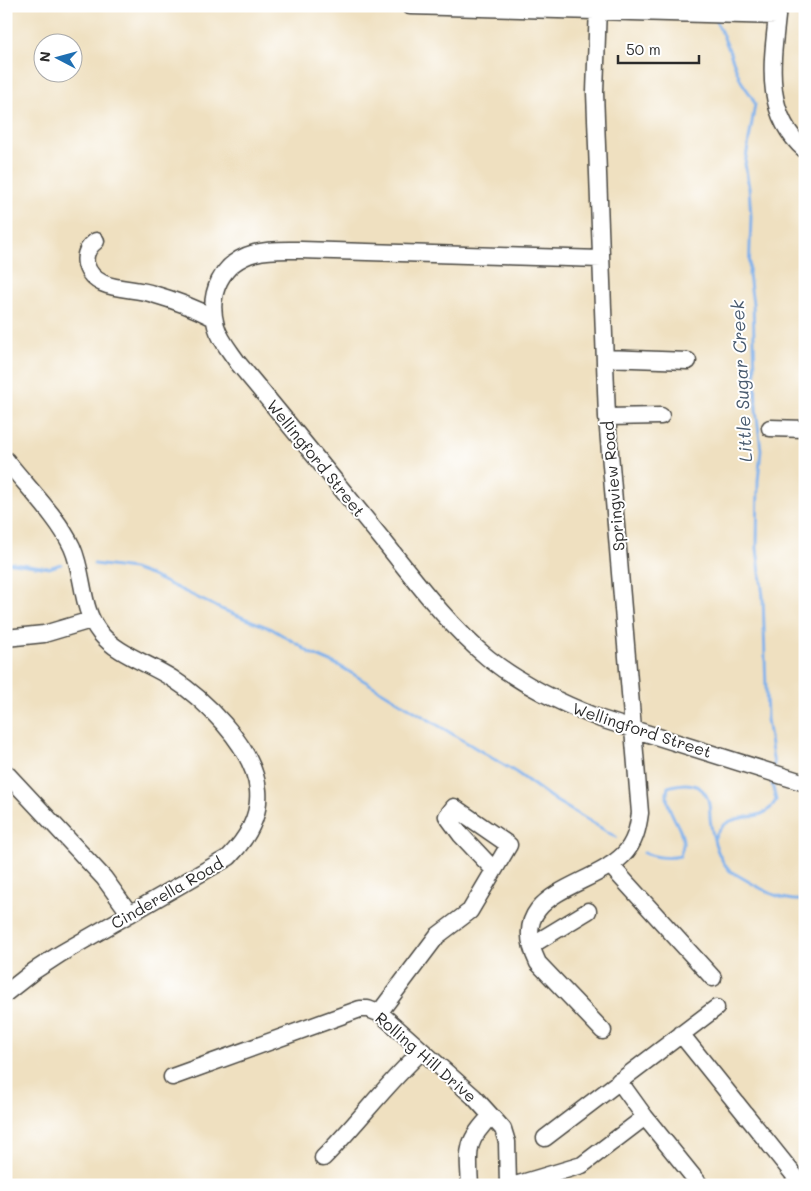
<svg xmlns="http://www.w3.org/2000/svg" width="811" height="1191" font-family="Mali,sans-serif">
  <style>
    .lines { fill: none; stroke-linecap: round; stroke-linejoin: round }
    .stream { stroke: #7fb1eb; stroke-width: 3 }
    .minor-casing { stroke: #484641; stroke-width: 19 }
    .minor { stroke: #fff; stroke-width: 16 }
    .labels { text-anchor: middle; stroke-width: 4; stroke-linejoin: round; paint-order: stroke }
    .street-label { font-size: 16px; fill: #2b2b2b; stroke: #fff }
    .water-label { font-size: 18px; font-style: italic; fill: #485a6e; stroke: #fff }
  </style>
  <rect width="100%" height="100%" fill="#fff"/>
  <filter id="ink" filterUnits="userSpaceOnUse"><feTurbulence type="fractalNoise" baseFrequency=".02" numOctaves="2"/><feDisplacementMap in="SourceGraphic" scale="10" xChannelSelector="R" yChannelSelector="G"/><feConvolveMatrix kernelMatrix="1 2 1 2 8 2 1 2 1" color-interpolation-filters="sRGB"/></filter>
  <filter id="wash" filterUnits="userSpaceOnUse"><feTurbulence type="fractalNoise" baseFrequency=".0096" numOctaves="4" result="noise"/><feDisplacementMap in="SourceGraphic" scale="20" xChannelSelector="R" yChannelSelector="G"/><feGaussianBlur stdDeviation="1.12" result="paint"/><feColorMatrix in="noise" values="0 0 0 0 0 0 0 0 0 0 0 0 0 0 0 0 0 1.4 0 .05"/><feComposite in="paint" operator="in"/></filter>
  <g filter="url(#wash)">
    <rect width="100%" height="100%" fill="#efe0c0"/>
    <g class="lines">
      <!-- stream -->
      <path class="stream" d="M715,20c12,19 17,41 26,61 5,8 11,14 14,23l-10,60 4,24 2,29 -2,58 4,29 3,105 5,41 -3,31 -1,67 6,49 4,122 7,46
        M6,562l43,6 12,-4
        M94,564l39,5 17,6 71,34 51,20 27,16 11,8 28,12 179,108 39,28 60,36
        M714,839c15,-35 48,-10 62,-39l-4,-17
        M644,853c11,4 24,6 36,3 1,-4 3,-8 3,-12 1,-18 -21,-34 -15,-57 13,-4 30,-7 38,8 4,6 4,15 4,23 2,18 7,39 20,53 23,12 48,32 75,29"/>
    </g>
  </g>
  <g filter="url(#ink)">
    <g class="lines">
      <!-- minor casing -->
      <g class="minor-casing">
        <path id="minor" d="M410,6l367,10
          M598,6l-3,86 12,325 33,396c-2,15 -5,30 -17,42 -34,34 -120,37 -85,108l65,68
          M778,7c-5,51 -17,104 27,143
          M96,241c-8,6 -12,13 -10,23 8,29 45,22 67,30 21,6 42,14 61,24
          M601,259l-300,-9c-15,0 -32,-1 -46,3 -34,9 -48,41 -39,73 4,14 14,25 22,37 49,58 96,117 144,176 33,41 65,85 106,119 34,27 73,45 113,61l204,64
          M605,358l83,3
          M607,417l54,-1
          M770,428l35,1
          M6,460c21,27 52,57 66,87 13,29 8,61 28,86 18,22 49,30 73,46 19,12 36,28 51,45 39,45 50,87 5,133l-169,97 -26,17 -28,22
          M6,638l38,-4 47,-14
          M6,773l98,105 26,36
          M610,865l103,113
          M532,945l56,-34
          M379,1013l58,-77 33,-25 39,-66 -55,-38 -7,9 14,19 33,35
          M681,1034l121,151
          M172,1077l188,-68h8l13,5 93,83 29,32 4,13 1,43
          M619,1081l26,36 55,68
          M545,1138l171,-130
          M323,1158c34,-34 63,-74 99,-107
          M470,1185c-2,-34 -5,-43 21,-69
          M515,1185l67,-20 63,-48"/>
      </g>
      <!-- minor -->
      <use href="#minor" class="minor"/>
    </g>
  </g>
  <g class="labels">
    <!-- street labels -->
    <g class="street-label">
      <text transform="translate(316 458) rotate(51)" y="6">Wellingford Street</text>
      <text transform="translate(613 486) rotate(-95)" y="6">Springview Road</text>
      <text transform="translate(642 730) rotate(18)" y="6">Wellingford Street</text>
      <text transform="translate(167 893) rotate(-30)" y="6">Cinderella Road</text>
      <text transform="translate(426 1057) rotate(41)" y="6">Rolling Hill Drive</text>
    </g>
    <!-- water labels -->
    <g class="water-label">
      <text transform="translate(742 381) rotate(-93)" y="6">Little Sugar Creek</text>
    </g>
  </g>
  <!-- margin -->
  <rect width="811" height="1191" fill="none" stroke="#fff" stroke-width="25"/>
  <!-- north arrow -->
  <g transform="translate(58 58) rotate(276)"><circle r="24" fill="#ffffff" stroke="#aaaaaa"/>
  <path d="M0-4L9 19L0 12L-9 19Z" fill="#1f6fb2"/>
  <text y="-8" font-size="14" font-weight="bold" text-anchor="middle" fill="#2b2b2b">N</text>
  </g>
  <!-- scale -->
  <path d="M618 55v8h81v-8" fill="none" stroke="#2b2b2b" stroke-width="2.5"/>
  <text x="626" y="55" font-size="15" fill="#2b2b2b" stroke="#ffffff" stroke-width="4" paint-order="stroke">50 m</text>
</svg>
